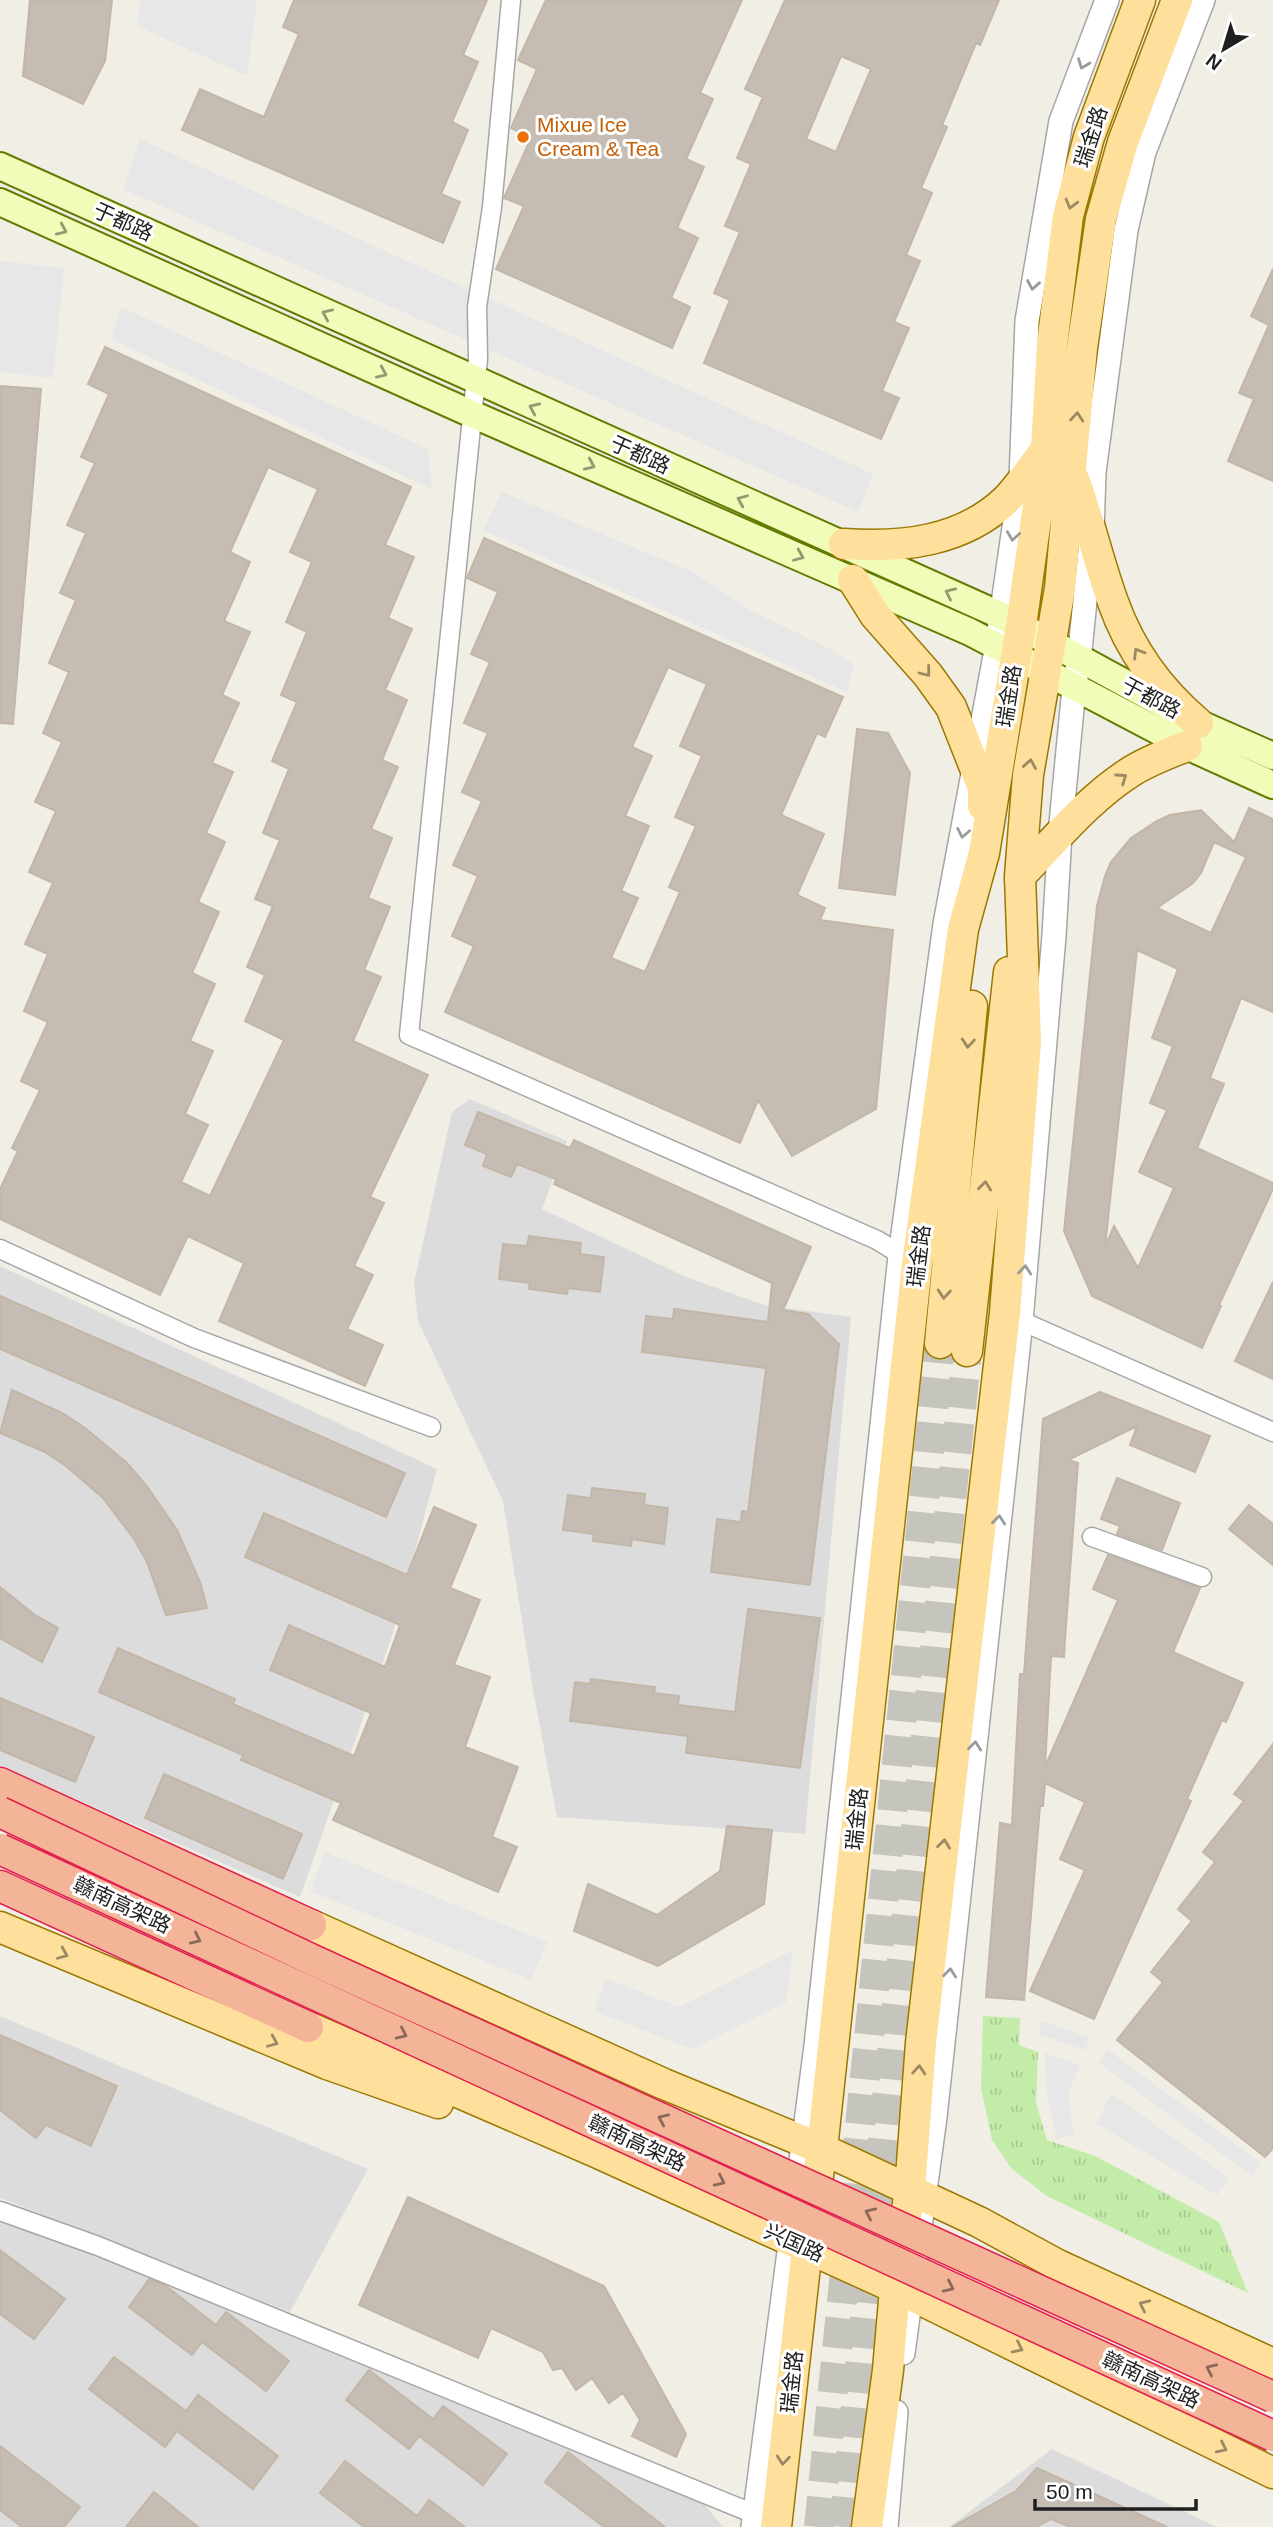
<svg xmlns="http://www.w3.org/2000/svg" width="1273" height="2527" font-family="Helvetica,'Noto Sans SC',sans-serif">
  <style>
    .residential { fill: #dddcdc }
    .grass { fill: url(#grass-tufts) }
    .parking { fill: #e7e7e7 }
    .building { fill: #c5bdb4; stroke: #c3b6a7; stroke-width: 2; fill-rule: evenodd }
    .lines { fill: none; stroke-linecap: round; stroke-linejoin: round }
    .primary-tunnel { stroke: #c6c5bd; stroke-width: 30; stroke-dasharray: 30 15; stroke-linecap: butt }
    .minor-casing { stroke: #a6a6a6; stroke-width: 21 }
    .tertiary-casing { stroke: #a6a6a6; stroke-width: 26 }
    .secondary-casing { stroke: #617c01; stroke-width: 30 }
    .primary-casing { stroke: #9b7800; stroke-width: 33 }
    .trunk-casing { stroke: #e21f4d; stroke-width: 33 }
    .minor { stroke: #fff; stroke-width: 18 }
    .tertiary { stroke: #fff; stroke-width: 23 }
    .secondary { stroke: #f1fcb8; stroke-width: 26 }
    .primary { stroke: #ffdf9c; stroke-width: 30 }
    .trunk { stroke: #f4b497; stroke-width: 30 }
    .trunk-bridge-casing { stroke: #e21f4d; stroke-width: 33; stroke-linecap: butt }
    .trunk-bridge { stroke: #f4b497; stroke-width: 30 }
    .oneway { stroke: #9a9a9a }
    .oneway2 { stroke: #9a8964 }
    .oneway3 { stroke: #929973 }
    .oneway4 { stroke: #8a6a5b }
    .food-dot { fill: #e8710a; stroke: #fff; stroke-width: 2.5 }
    .labels { text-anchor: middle; stroke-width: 6; stroke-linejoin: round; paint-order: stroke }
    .food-label { font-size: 21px; fill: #c56008; stroke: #fff; text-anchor: start }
    .street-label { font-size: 21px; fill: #1f1f1f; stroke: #fff }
  </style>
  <defs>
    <pattern id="grass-tufts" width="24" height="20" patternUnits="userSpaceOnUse" patternTransform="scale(1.75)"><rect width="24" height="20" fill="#c3eca9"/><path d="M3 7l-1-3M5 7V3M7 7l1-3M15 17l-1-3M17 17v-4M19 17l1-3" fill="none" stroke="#a7ca91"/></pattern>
  </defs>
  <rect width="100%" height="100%" fill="#f0eee5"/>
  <!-- residential -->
  <path class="residential" d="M470,1099l97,42 -25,68 144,68 78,28 87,12 -46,517 -248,-17 -24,-127 -30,-189 -85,-180 -4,-38 38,-171z
    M0,1266l437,203 -45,167 -92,261 -300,-131z
    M0,2016l368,153 -78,143 -290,-114z
    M0,2223l99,29 606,253 18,22h-723z
    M1052,2449l165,78h-268z"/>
  <!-- grass -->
  <path class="grass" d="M983,2016l37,2 -1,27 19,7 -2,51 11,37 48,16 124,66 29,71 -201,-97 -36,-28 -19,-28 -11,-52z"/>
  <!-- parking -->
  <path class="parking" d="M140,0h117l-10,76 -110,-50z
    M140,139l733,335 -15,38 -735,-323z
    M0,261l64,7 -11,110 -53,-6z
    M121,307l307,142 4,40 -321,-150z
    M502,492l193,81 57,38 78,38 24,16 -7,27 -364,-162z
    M325,1852l222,90 -16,38 -221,-89z
    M793,1950l-7,52 -94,47 -98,-38 12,-33 73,29z
    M1043,2021l47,17 -5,12 -47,-16z
    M1108,2050l153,113 -9,13 -153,-113z
    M1045,2053l35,12 -12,29 6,40 -17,5 -10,-44z
    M1111,2093l118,85 -12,17 -120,-71z"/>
  <!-- building -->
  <path class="building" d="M30,0h82l-7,61 -22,43 -60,-28z
    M294,0h193l-24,55 15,7 -26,60 16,8 -27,64 19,8 -17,41 -261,-113 18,-41 64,28 35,-83 -16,-7z
    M546,0h196l-42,93 13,6 -27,60 18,8 -27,61 21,10 -27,60 19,9 -18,41 -176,-79 28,-63 -20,-8 27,-60 -20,-10 26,-59 -19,-9z
    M785,0h214l-19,45 -4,-2 -34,82 5,2 -26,61 11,5 -26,62 14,6 -26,61 15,6 -27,63 17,7 -18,41 -177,-76 26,-63 -16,-7 26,-61 -15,-6 26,-62 -14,-6 26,-61 -18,-8zM841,56l30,13 -35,83 -30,-13z
    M1273,269v212l-45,-20 26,-62 -15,-6 30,-68 -18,-9z
    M105,347l306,140 -26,58 29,12 -26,61 24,11 -27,61 22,10 -25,60 16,7 -27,62 21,9 -24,60 22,9 -26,63 17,7 -28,64 75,34 -58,122 14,6 -30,63 19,9 -26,54 36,16 -18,41 -146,-65 25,-58 -56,-27 -28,59 -160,-76v-30l18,-38 -6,-3 28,-58 -19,-9 27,-59 -24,-11 24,-57 -23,-10 28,-61 -24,-11 27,-61 -21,-9 27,-60 -19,-9 26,-61 -20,-9 27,-63 -16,-7 26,-60 -19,-8 28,-62 -14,-6 28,-63 -21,-10zM268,467l50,22 -28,63 22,10 -26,60 21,10 -26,63 16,7 -25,59 17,8 -26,64 17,7 -25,59 18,7 -26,61 18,8 -20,46 39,19 -74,156 -29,-14 27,-57 -23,-11 28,-63 -23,-10 25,-57 -23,-11 27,-61 -21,-10 27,-60 -19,-9 27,-61 -21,-9 27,-60 -17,-8 28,-63 -26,-11 26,-59 -20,-10z
    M0,386l41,3 -28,335 -13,-1z
    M484,538l359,159 -18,40 -8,-4 -36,82 43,19 -27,61 28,13 -5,12 73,10 -17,179 -84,47 -34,-56 -18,43 -295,-131 29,-66 -22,-10 26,-60 -25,-11 29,-64 -20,-9 26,-59 -24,-10 26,-61 -19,-8 27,-62 -31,-14zM668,667l39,17 -27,62 22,10 -27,61 21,9 -27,61 11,5 -35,80 -34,-14 27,-60 -17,-7 28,-65 -24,-10 27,-60 -20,-9z
    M857,729l31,4 22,40 -15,122 -56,-7z
    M1249,808l24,11v193l-32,-14 -31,80 14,6 -27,64 76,35v6l-54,116 2,1 -19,42 -110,-52 -28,-65 33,-325 8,-30 6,-14 20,-24 26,-17 13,-6 31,-5 33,32zM1214,842l32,15 -35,76 -54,-25 36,-25 8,-10zM1137,950l41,19 -26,69 21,8 -23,57 17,7 -28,62 35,16 -36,80 -24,-42 -9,21z
    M478,1112l92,36 4,-8 237,107 -28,63 25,4 31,30 -29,241 -99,-13 6,-53 24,3 1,-11 6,1 18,-144 -124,-16 4,-36 27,3 1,-10 94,13 4,-39 -218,-99 2,-5 -39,-15 -6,13 -28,-11 4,-12 -22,-9z
    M529,1236l52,7 -1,11 24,3 -4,35 -32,-4 -1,6 -38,-5 1,-6 -31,-4 4,-35 24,2z
    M1273,1282v97l-38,-18z
    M0,1296l405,177 -19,44 -386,-168z
    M12,1390l50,23 23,15 42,35 19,22 31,45 23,52 7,26 -41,7 -19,-53 -13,-23 -31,-41 -37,-32 -21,-14 -45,-19z
    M1100,1392l110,44 -15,36 -65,-27 7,-19 -69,34 10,3 -13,176 -1,18 -13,-1 -6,111 73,-167 -25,-11 15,-34 92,33 -27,64 70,31 -17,39 -4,-2 -35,79 4,2 -97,218 -64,-28 55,-121 -25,-11 25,-57 -40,-19 -2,23h-3l-16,194 -38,-3 14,-174 12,2 8,-151h4l19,-255z
    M1117,1478l63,25 -18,47 -45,-16 3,-8 -19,-7z
    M592,1488l53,6 -1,11 24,3 -4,36 -32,-5 -1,7 -38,-5 1,-7 -31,-4 5,-35 23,3z
    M1249,1505l24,19v41l-44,-36z
    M434,1507l42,18 -26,63 30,12 -26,65 36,12 -25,70 53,20 -26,70 25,10 -19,45 -165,-72 8,-17 -100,-43 2,-5 -144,-63 19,-44 117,51 -2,5 121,52 17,-43 -101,-43 19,-45 96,42 15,-42 -155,-68 19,-44 143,62z
    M0,1587l35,28 23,13 -16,34 -42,-24z
    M748,1609l72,9 -20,150 -114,-15 2,-17 -118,-15 5,-39 15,2 1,-5 64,8 -1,6 25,3 -1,9 57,7z
    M0,1698l94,39 -19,45 -75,-32z
    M1273,1744v404l-8,9 -148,-117 46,-58 -12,-10 41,-51 -14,-12 37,-47 -12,-10 41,-51 -10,-7z
    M164,1774l138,60 -19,45 -138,-61z
    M727,1826l45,4 -8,74 -106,62 -84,-35 14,-47 69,31 63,-44z
    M0,2035l117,51 -26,60 -45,-21 -10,13 -36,-28z
    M408,2197l196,89 82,148 -10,23 -44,-21 8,-16 -17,-27 -14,10 -17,-25 -16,12 -14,-22 -9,2 -10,-18 -52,-24 -13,30 -119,-53z
    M0,2250l65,49 -31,40 -34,-25z
    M149,2279l17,7 50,39 10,-13 63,49 -23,30 -64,-49 -10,13 -63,-48z
    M114,2357l72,54 12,-16 80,61 -25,33 -76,-58 -12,16 -76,-58z
    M369,2370l64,49 10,-13 64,48 -24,31 -64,-49 -10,13 -63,-49z
    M0,2446l80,61 -16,20h-42l-22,-17z
    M568,2452l97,75h-61l-59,-45z
    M345,2461l72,55 12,-16 36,27h-101l-44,-34z
    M1037,2468l130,59h-97l-19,-8 -15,8h-84l64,-36z
    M154,2492l44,35h-72z"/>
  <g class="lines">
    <!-- primary-tunnel -->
    <path class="primary-tunnel" d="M819,2527l121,-1184
      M844,2527l42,-419 81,-757"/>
    <!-- minor casing -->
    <g class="minor-casing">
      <path id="minor" d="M511,0l-19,207 -15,100 1,52 -69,676 468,205 31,19
        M0,1249l194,89 237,89
        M1010,1316l263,116
        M1092,1537l110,40
        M0,2211l98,35 666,272"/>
    </g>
    <!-- tertiary casing -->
    <g class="tertiary-casing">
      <path id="tertiary" d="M903,2353l32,-236 86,-796 33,-385 6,-102 14,-146 5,-28 13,-129 2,-59 32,-242 18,-78 59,-152
        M753,2527l63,-481 84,-790 45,-332 52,-279 24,-166 6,-158 34,-200 46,-121
        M886,2527l10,-115"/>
    </g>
    <!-- secondary casing -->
    <g class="secondary-casing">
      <path id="secondary" d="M0,166l1002,450 196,107 75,33
        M0,202l472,212 498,218 217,114 86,39"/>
    </g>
    <!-- primary casing -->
    <g class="primary-casing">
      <path id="primary" d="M1074,479c15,40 24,82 39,123 17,48 47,89 85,121
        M844,544c57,4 118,-2 162,-44 15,-15 27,-35 40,-51
        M853,580l22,35 53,60 23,32 32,81v18
        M1020,881v-5c36,-37 69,-78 112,-105 18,-11 37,-18 55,-25
        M940,1343l32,-337
        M967,1351l42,-379
        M311,1925l353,159 158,65 157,73 77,42 217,100
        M0,1927l327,137 111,39
        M308,2027l288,125 315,143 362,178
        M776,2527l31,-279 15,-99 95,-885 46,-335 21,-76 37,-227 25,-178 6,-103 16,-129 21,-79 51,-137
        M867,2527l21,-157 7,-81 15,-99 11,-147 84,-730 21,-271 -6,-166 8,-101 32,-187 22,-240 19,-129 22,-77 54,-142"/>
    </g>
    <!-- trunk casing -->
    <g class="trunk-casing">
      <path id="trunk" d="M0,1783l311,142
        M0,1886l308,141"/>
    </g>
    <!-- minor -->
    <use href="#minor" class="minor"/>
    <!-- tertiary -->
    <use href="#tertiary" class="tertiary"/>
    <!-- secondary -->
    <use href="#secondary" class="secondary"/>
    <!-- primary -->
    <use href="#primary" class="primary"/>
    <!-- trunk -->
    <use href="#trunk" class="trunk"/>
    <!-- trunk-bridge casing -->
    <g class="trunk-bridge-casing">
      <path id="trunk-bridge" d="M0,1812l317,150 956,435
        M0,1849l1273,587"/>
    </g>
    <!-- trunk-bridge -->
    <use href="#trunk-bridge" class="trunk-bridge"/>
  </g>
  <!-- one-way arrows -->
  <defs><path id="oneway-chevron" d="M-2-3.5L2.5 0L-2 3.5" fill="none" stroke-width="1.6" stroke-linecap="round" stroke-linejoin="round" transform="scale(1.75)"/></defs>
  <g class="oneway">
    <use href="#oneway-chevron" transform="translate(1083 64) rotate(111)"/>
    <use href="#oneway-chevron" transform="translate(1033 285) rotate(100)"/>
    <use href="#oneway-chevron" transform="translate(1013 536) rotate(98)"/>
    <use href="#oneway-chevron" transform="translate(963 833) rotate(101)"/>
    <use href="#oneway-chevron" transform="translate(1025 1270) rotate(-85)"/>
    <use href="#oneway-chevron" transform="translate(999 1520) rotate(-84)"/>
    <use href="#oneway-chevron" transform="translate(975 1746) rotate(-84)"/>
    <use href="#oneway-chevron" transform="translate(950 1973) rotate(-84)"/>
  </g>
  <g class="oneway2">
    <use href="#oneway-chevron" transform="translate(1071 204) rotate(105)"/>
    <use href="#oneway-chevron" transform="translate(1077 417) rotate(-85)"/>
    <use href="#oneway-chevron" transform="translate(1138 653) rotate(-121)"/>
    <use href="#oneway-chevron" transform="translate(926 672) rotate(52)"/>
    <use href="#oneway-chevron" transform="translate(1030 764) rotate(-81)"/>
    <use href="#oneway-chevron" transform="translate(1122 778) rotate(-35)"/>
    <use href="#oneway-chevron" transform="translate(968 1043) rotate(95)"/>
    <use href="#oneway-chevron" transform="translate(985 1186) rotate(-84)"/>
    <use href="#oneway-chevron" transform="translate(944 1294) rotate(95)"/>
    <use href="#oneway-chevron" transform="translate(944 1844) rotate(-83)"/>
    <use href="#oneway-chevron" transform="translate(63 1954) rotate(23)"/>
    <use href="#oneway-chevron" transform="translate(273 2042) rotate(23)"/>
    <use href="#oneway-chevron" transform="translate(919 2070) rotate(-86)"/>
    <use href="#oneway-chevron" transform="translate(1144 2305) rotate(-155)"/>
    <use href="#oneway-chevron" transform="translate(1018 2348) rotate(26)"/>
    <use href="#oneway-chevron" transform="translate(1222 2448) rotate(26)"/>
    <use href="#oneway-chevron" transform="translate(783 2460) rotate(96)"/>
  </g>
  <g class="oneway3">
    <use href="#oneway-chevron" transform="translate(62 230) rotate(24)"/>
    <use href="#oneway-chevron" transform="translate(327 314) rotate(-156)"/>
    <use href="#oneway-chevron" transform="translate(382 373) rotate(24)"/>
    <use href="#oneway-chevron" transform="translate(534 408) rotate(-156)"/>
    <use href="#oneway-chevron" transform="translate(590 465) rotate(24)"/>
    <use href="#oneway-chevron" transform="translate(742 500) rotate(-157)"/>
    <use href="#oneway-chevron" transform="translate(799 556) rotate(23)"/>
    <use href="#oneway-chevron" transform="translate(950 593) rotate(-155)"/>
  </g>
  <g class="oneway4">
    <use href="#oneway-chevron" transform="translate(196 1939) rotate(25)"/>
    <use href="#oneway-chevron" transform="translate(402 2034) rotate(25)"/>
    <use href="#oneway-chevron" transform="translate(663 2119) rotate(-156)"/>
    <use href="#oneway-chevron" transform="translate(720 2181) rotate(25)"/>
    <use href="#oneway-chevron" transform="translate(870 2213) rotate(-155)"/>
    <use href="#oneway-chevron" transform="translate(949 2287) rotate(25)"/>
    <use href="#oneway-chevron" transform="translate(1211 2369) rotate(-155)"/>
  </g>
  <!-- markers -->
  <circle class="food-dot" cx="523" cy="137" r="7"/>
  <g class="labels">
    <!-- food labels -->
    <g class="food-label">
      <text x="537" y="132">Mixue Ice<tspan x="537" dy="24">Cream &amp; Tea</tspan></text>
    </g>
    <!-- street labels -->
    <g class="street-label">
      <text transform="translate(1091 137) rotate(-72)" y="7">瑞金路</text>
      <text transform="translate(123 222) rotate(24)" y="7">于都路</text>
      <text transform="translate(640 455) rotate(24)" y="7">于都路</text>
      <text transform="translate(1009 696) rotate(-81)" y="7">瑞金路</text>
      <text transform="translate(1151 698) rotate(28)" y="7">于都路</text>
      <text transform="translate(919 1256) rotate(-83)" y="7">瑞金路</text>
      <text transform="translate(857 1819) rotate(-84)" y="7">瑞金路</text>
      <text transform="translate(122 1905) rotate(25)" y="7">赣南高架路</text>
      <text transform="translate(637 2143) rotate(25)" y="7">赣南高架路</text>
      <text transform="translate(794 2243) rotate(24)" y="7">兴国路</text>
      <text transform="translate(1151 2380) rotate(25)" y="7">赣南高架路</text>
      <text transform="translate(792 2382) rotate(-84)" y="7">瑞金路</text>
    </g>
  </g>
  <!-- north arrow -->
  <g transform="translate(1224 49) rotate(218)" stroke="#ffffff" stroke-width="5" paint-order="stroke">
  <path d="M0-5L12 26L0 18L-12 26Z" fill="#1f1f1f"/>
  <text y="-10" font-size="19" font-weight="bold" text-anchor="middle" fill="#1f1f1f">N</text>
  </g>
  <!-- scale -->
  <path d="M1035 2499v10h161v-10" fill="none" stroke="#1f1f1f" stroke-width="3.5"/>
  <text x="1046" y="2499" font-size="21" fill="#1f1f1f" stroke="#ffffff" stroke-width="5" paint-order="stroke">50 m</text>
</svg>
